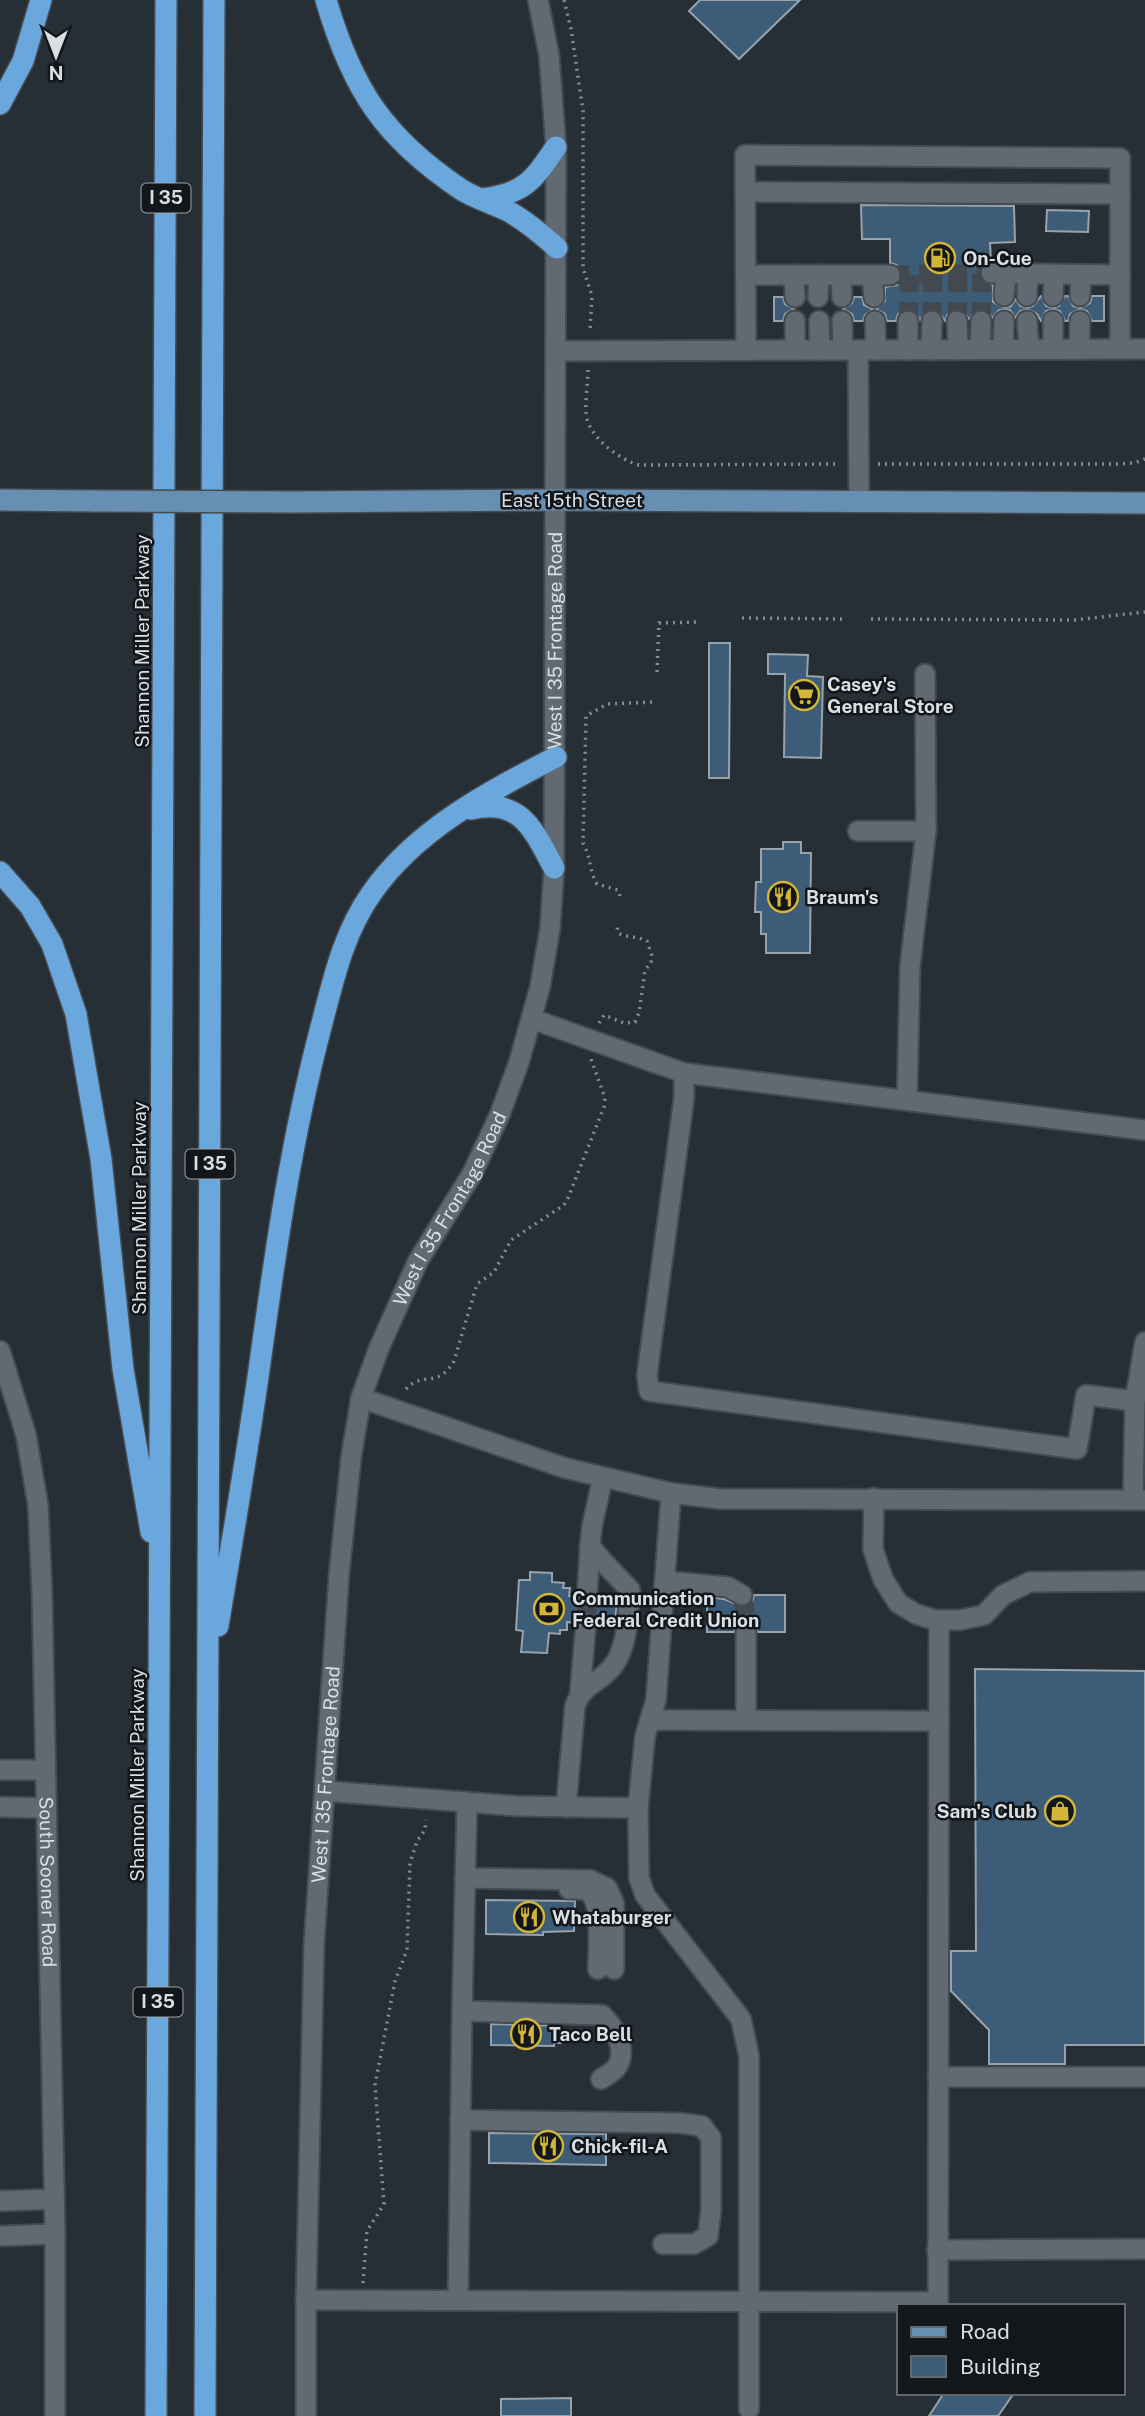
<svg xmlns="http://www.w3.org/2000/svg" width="1145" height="2416" font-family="'Public Sans',sans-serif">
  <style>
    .building { fill: #3c5c77; stroke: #98a2ab; stroke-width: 2 }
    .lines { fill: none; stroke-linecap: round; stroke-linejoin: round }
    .minor-tunnel { stroke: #424950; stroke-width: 19; stroke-dasharray: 19 10; stroke-linecap: butt }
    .minor-casing { stroke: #454b50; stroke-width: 23 }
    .major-casing { stroke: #454b50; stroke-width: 24 }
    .highway-casing { stroke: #454b50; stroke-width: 24 }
    .path { stroke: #868d92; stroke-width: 3.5; stroke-dasharray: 2 5; stroke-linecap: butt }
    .minor { stroke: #616a72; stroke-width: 19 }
    .major { stroke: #668fb2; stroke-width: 21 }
    .highway { stroke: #6aa7dc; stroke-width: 21 }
    .major-bridge-casing { stroke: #454b50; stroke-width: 24; stroke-linecap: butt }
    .major-bridge { stroke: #668fb2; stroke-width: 21 }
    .labels { text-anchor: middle; stroke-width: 5; stroke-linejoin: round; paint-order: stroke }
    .shield { fill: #13161a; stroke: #9ea3a7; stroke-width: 2 }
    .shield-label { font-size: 18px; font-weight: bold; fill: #dadfe3 }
    .poi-label { font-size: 19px; font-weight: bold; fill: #dadfe3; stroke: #13161a; text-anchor: start }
    .street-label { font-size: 19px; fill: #dadfe3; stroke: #13161a }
  </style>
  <rect width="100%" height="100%" fill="#272f36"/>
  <!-- building -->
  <path class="building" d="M700,0h100l-61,59 -50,-48z
    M861,205l153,1 1,36 -25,1 1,18 -7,2 -5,9 5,11 9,2v17l11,6 6,-1 6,-8 4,7 7,2 6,-2 8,-10 5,10 7,2 6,-2 6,-10h3l5,10 7,2 10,-5 2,-7h12v25h-12l-5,-10 -7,-2 -10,5 -2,7h-3l-5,-10 -6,-2 -8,2 -5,10 -4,-7 -10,-5 -7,2 -5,7 -5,-8h-11l-7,8 -4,-7 -7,-2 -6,2 -6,8 -6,-8 -7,-2 -9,6 -2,6 -7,-11h-11l-7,10 -5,-9 -8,-2 -9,5 -2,7h-9l-2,-7 -9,-5 9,-8v-14l12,-2 5,-11 -5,-9 -7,-2v-24h-28z
    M1047,210l42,1 -1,21 -42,-1z
    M774,297h9l2,7 9,5 -9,5 -2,7h-9z
    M854,297h8l2,8 9,4 -8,6 -2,6h-9l-2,-7 -9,-5 9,-6z
    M709,643h21l-1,135h-20z
    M768,654l40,1 -1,21 16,1 -2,81 -37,-1 1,-83h-17z
    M783,842h18v11h10l-1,100h-44v-19h-5v-22h-6l1,-30h5v-33h22z
    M530,1572l22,1v9l12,1 -1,5h7l-1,8h6l5,10 6,2 7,-1 6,-10 18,1 -2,28 -17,-2 -4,-11 -13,-1 -5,5 -2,6 -7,-1v8h-7v4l-11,-1 -2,20 -26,-1 2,-21 -7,-1 3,-50h11z
    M754,1595h31v37h-27l-5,-10 -8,-2 -9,5 -2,7h-27v-35l17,2 19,8 9,-5z
    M975,1669l170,2v374h-80v19h-76v-34l-38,-39v-40h25z
    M486,1900l89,1 -1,30 -31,1v3l-57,-1z
    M491,2024l70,2v17h-7v3l-63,-1z
    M489,2133l117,1v31l-117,-2z
    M944,2393h70l-16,23h-69z
    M571,2398v18h-70v-17z"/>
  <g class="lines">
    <!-- minor-tunnel -->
    <path class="minor-tunnel" d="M890,275l101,-2
      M908,321l2,-46
      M932,321l1,-47
      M957,321l1,-47
      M981,321l1,-47
      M742,1595l4,22v15
      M586,1623l1,-27"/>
    <!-- minor casing -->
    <g class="minor-casing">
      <g id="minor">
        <path d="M746,192l374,2"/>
        <path d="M991,273l129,2"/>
        <path d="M746,275h144"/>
        <path d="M794,275l1,22"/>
        <path d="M841,276l1,21"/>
        <path d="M872,276l2,21"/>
        <path d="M1004,296l2,-22"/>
        <path d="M1027,296l1,-22"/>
        <path d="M1053,296l1,-21"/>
        <path d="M1080,296l1,-21"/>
        <path d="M818,297l1,-22"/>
        <path d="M795,321v29"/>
        <path d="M819,321l1,29"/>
        <path d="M842,321l1,29"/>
        <path d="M875,321l1,29"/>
        <path d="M908,321v29"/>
        <path d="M957,321l1,29"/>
        <path d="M1027,321l2,28"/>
        <path d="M1053,321v28"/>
        <path d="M980,349l1,-28"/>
        <path d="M1003,349l1,-28"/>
        <path d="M1079,349l1,-28"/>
        <path d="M746,350l-1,-195 375,3v190"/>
        <path d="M931,350l1,-29"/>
        <path d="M556,351l302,-1"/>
        <path d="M859,501l-1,-151 287,-1"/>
        <path d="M858,831h68"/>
        <path d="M532,1019l152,54 461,57"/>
        <path d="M684,1073v25l-37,277 2,16 428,58 9,-54 49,6"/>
        <path d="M907,1100l3,-134 16,-135 -1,-157"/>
        <path id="s1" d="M0,1351l26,84 12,70 4,87 13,642v182"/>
        <path d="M361,1398l204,70 106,25 50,6 424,1"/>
        <path d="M671,1493l-15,207 -11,36 -7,72 1,70 6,17 96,124 8,37v353"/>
        <path d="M874,1498l-1,51 10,30 15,24 18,11 19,6h25l24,-5 19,-20 27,-13 115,-1"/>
        <path d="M1133,1500l2,-99 10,-59"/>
        <path d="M665,1581l63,6 14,8"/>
        <path d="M587,1596l3,-50"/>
        <path d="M746,1632v88"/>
        <path d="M580,1692l6,-69"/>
        <path d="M650,1720l289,1"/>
        <path d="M0,1770h45"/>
        <path d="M325,1791l192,15 121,2"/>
        <path d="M0,1807l46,1"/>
        <path d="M566,1807l9,-101c8,-23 24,-22 38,-40 15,-19 15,-53 17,-76 -14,-15 -28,-28 -40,-44l2,-20 11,-49"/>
        <path d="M465,1878l125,2 17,8 7,15v66"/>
        <path d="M569,1889c7,0 16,-1 21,4 13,12 8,59 8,76"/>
        <path d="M462,2011l140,4c12,12 27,36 14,53 -4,4 -10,8 -15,11"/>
        <path d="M938,2077h207"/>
        <path d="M460,2120l220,3 22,3 9,12v72l-3,26 -14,8h-31"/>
        <path d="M0,2201l54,-2"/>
        <path d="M0,2236l55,-2"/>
        <path d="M937,2250l208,-1"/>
        <path d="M306,2300l632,2 1,-682"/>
        <path d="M458,2300l4,-289 5,-209"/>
        <path id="s2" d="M306,2416v-116l8,-356 25,-369 12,-117 10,-60 18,-50 39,-87 54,-87 28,-60 19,-52 21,-75 10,-58 4,-61 2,-721 -7,-92 -11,-55"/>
      </g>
    </g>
    <!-- major casing -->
    <g class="major-casing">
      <path id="major" d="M0,500l96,1
        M291,502l265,-2 589,3"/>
    </g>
    <!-- highway casing -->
    <g class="highway-casing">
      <path id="highway" d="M326,0c26,89 58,138 136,190 13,8 29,13 44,20 19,10 35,24 51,38
        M0,104l23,-43 18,-61
        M481,199c43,-5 52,-18 75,-52
        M471,809c50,-12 63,22 83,59
        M0,872l30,34 22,38 24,70 25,145 22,210 28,163
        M218,1626c14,-85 29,-171 41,-256 16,-116 32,-230 62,-343 12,-46 22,-93 50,-133 44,-64 117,-102 185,-137
        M156,2416l10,-2416
        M205,2416l9,-2416"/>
    </g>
    <!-- path -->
    <path class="path" d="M564,0l7,29 12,82v157l9,28 -2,35
      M588,370c0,13 -4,38 -1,49 5,20 33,41 52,46l200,-1
      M878,464h238l18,-1 11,-4
      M742,618l102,1
      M871,619l203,1 71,-8
      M657,672l2,-49 38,-1
      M620,896l-2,-6 -21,-6c-8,-13 -6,-27 -14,-41l3,-127 21,-12 47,-2
      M599,1023l5,-8 20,8 11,-1 4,-9 6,-43 6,-7 1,-7 -5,-15c-9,-5 -20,-3 -29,-8l-1,-8
      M406,1389c16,-18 32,0 48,-28l23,-77 17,-12 17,-32 53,-35 4,-7 36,-91 1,-9 -14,-39
      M363,2283l4,-52 17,-27 -9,-119 20,-104 12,-31 3,-87 7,-22 8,-11 1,-10"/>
    <!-- minor -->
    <use href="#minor" class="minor"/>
    <!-- major -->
    <use href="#major" class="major"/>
    <!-- highway -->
    <use href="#highway" class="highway"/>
    <!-- major-bridge casing -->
    <g class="major-bridge-casing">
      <path id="major-bridge" d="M96,501l195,1"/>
    </g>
    <!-- major-bridge -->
    <use href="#major-bridge" class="major-bridge"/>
  </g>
  <!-- icons -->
  <defs>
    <g id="fuel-ring" transform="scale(1.575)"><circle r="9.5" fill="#13161a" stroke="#d3b635" stroke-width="1.5"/><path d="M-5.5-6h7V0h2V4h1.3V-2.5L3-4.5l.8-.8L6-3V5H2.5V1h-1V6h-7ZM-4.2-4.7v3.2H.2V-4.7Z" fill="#d3b635"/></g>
    <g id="supermarket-ring" transform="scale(1.575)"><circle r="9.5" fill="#13161a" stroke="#d3b635" stroke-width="1.5"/><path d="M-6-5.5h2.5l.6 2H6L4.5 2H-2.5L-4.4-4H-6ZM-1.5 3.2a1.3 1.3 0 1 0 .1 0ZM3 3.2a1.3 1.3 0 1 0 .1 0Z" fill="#d3b635"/></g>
    <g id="restaurant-ring" transform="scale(1.575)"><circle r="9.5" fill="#13161a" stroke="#d3b635" stroke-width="1.5"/><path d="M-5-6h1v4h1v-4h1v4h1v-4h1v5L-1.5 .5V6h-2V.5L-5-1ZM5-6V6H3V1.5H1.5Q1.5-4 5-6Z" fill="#d3b635"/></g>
    <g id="bank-ring" transform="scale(1.575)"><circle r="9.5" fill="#13161a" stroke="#d3b635" stroke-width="1.5"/><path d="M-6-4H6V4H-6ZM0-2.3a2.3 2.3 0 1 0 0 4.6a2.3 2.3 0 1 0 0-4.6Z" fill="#d3b635"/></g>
    <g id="shop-ring" transform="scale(1.575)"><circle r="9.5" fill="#13161a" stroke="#d3b635" stroke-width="1.5"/><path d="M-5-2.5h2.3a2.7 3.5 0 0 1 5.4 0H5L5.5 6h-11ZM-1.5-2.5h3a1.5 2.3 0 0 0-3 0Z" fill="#d3b635"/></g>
  </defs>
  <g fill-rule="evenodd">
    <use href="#fuel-ring" x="940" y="258"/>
    <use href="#supermarket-ring" x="804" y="695"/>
    <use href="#restaurant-ring" x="783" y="897"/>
    <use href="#bank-ring" x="549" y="1609"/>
    <use href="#shop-ring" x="1060" y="1811"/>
    <use href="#restaurant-ring" x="529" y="1917"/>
    <use href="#restaurant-ring" x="526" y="2034"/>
    <use href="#restaurant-ring" x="548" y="2146"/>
  </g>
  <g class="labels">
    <!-- shield labels -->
    <g class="shield">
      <rect x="141.5" y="183.5" width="49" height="29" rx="5"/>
      <rect x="185.5" y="1149.5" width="49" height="29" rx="5"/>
      <rect x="133.5" y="1987.5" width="49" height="29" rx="5"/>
    </g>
    <g class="shield-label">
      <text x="166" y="204">I 35</text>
      <text x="210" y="1170">I 35</text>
      <text x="158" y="2008">I 35</text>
    </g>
    <!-- poi labels -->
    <g class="poi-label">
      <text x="963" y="265">On-Cue</text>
      <text x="827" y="691">Casey's<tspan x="827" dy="22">General Store</tspan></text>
      <text x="806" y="904">Braum's</text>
      <text x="572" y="1605">Communication<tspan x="572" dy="22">Federal Credit Union</tspan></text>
      <text x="1037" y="1818" text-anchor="end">Sam's Club</text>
      <text x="552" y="1924">Whataburger</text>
      <text x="549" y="2041">Taco Bell</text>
      <text x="571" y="2153">Chick-fil-A</text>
    </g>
    <!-- street labels -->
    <g class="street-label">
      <text x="572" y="507">East 15th Street</text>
      <text transform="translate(142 641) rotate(-90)" y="7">Shannon Miller Parkway</text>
      <text dy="7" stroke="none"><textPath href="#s2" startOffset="1818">West I 35 Frontage Road</textPath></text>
      <text transform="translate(139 1208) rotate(-90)" y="7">Shannon Miller Parkway</text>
      <text dy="7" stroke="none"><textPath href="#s2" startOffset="1230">West I 35 Frontage Road</textPath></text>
      <text dy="7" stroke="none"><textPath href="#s2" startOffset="642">West I 35 Frontage Road</textPath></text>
      <text transform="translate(137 1775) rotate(-90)" y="7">Shannon Miller Parkway</text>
      <text dy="7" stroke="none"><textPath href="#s1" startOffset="536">South Sooner Road</textPath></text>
    </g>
  </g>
  <!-- legend -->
  <rect x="897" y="2304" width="228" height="91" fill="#13161a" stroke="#63666a" stroke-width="2"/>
  <rect x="911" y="2327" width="35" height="10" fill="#668fb2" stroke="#63666a" stroke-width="2"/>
  <text x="960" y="2339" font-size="21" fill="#dadfe3">Road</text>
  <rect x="911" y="2356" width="35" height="21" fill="#3c5c77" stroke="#63666a" stroke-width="2"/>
  <text x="960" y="2374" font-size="21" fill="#dadfe3">Building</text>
  <!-- north arrow -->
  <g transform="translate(56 56) rotate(180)" stroke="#13161a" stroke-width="5" paint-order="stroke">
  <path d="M0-5L12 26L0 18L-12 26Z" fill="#dadfe3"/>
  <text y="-10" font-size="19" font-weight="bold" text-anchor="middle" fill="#dadfe3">N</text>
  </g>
</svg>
